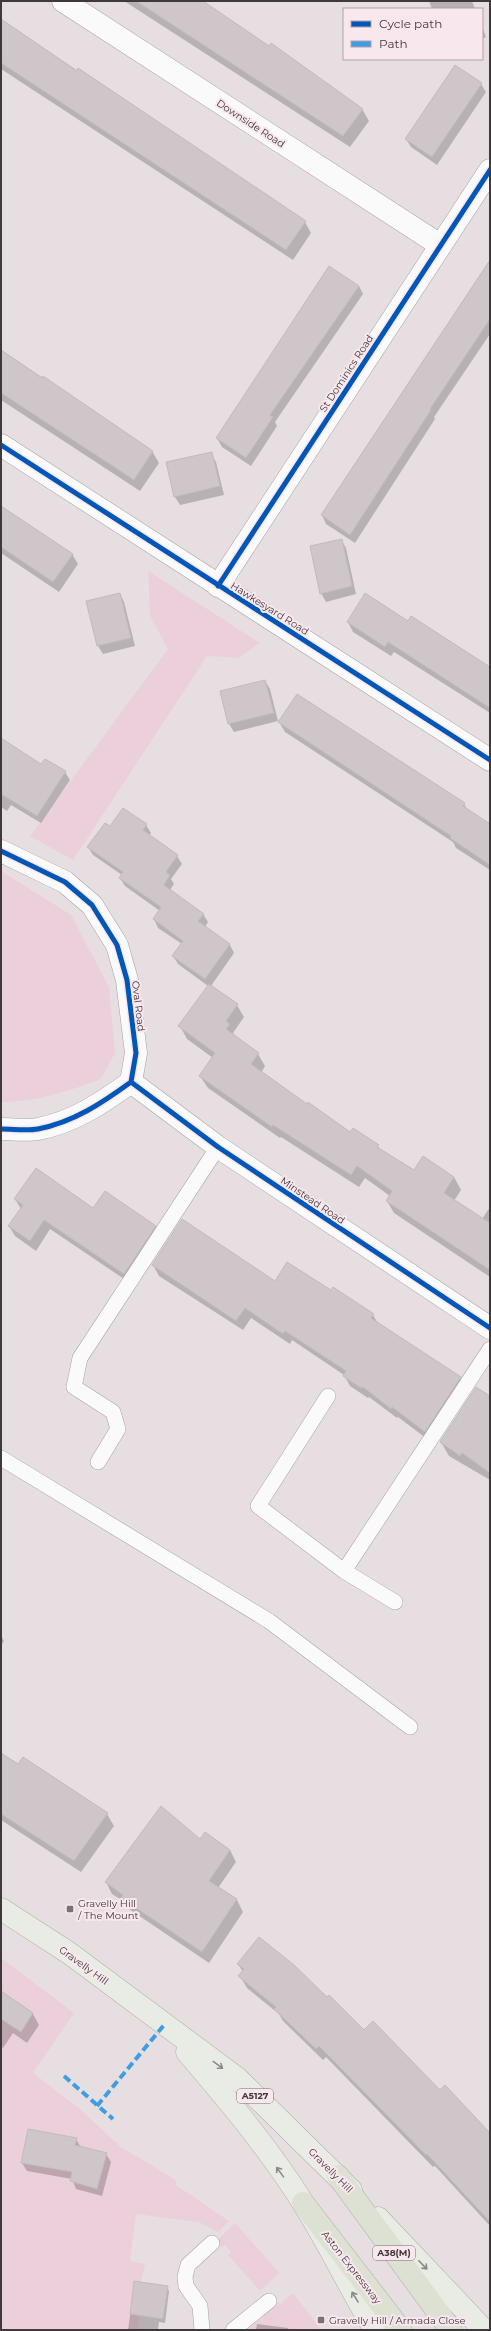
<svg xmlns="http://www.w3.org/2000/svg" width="491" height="2331" font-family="Montserrat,sans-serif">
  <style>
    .green { fill: #ebcfdb }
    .shadow { fill: #0003 }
    .building { fill: #cec6c9; stroke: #c2babd }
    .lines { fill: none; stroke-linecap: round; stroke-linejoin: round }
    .lane-casing { stroke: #a8a2a4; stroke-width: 16 }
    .street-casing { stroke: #a8a2a4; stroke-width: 23 }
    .primary-casing { stroke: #aeb0a4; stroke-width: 23 }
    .highway-casing { stroke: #aeb0a4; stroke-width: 23 }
    .lane { stroke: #fbfafb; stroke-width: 15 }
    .street { stroke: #fbfafb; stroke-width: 22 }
    .primary { stroke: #e9ece4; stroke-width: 22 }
    .highway { stroke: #dce1d4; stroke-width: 22 }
    .quiet { stroke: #3f9ee2; stroke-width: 4; stroke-dasharray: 8 4; stroke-linecap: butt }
    .cycleway-casing { stroke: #f9e7ee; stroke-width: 8 }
    .cycleway { stroke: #0057b8; stroke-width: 5 }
    .oneway { stroke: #8c8a88 }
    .poi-dot { fill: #7a7376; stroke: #f9e7ee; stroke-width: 1.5 }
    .labels { text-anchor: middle; stroke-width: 4; stroke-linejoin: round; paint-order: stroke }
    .shield { fill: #f9e7ee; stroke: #786d71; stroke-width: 1 }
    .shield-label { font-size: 9px; font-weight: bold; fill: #40393c }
    .street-label { font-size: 10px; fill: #40393c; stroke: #f9e7ee }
    .poi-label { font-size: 10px; fill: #40393c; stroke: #f9e7ee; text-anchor: start }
  </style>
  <rect width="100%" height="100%" fill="#e7dee2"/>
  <!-- green -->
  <path class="green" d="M148,571l112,72 -22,15 -31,-2 -134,204 -43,-24 138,-187 -18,-33z
    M1,871l70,44 38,72 6,66 -14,26c-32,12 -65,23 -100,23z
    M1,1958l73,55 -41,60 49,38 39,36 55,33v5l53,36 -11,11 -19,-10 -63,-8 -6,47 15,3 -4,18 -7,-1 -4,33 9,1 -1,15h-137z
    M235,2223l44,50 -19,18 -32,-36 3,-3 -6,-7 -4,2 -5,-6z
    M293,2293l27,35 -1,2h-71l30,-28 2,2z"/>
  <!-- shadow -->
  <path class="shadow" d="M124,1h78l160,108 7,12 -19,26z
    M429,1h43l3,8h-43z
    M1,20l304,202 6,11 -18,27 -292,-191z
    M482,26l4,11 -4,2z
    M481,84l5,8 -49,73 -26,-18 -5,-8z
    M490,261v73l-56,83 1,2 -80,124 -29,-19 -4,-9z
    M359,286l4,8 -88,128 2,4 -26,40 -29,-19 -5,-9z
    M1,350l151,101 7,12 -19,28 -139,-91z
    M211,454l5,8 8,33 -44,10 -5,-8z
    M1,507l71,47 6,10 -19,28 -58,-39z
    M341,540l5,8 10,46 -30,8 -5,-9z
    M120,594l4,8 11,44 -32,8 -5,-8 -11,-45z
    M348,622h60l82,46v45l-96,-61 -3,4 -38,-24z
    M265,681l5,8 8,32 -44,11 -5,-8 -8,-32z
    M279,722l185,82 4,7 22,14v45l-34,-22 -3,-6 -168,-110z
    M1,740l41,25 23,7 5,8 -29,43 -30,-18 -4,6 -6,-4z
    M146,825l5,8 -2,3 28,20 5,8 -11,15 3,5 -4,6 33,24 5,8 -3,5 25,18 4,8 -23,33 26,19 7,12 -11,16 3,4 22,17 7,12 -4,7 46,33 44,27 2,-4 25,17 3,5 34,20 39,6 7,13 -7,11 28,18 8,-12v70l-96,-64 -7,-12 3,-5 -25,-18 -6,9 -78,-50 -1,1 -72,-50 -8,-12 13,-18 -26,-19 -7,-13 28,-40 -30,-22 -5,-8 9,-12 -24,-16 -4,-9 6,-8 -35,-25 -5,-8 2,-3 -29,-20 -5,-8 22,-19z
    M15,1199l78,11 62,16 6,11 -31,46 -80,-54 -14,22 -21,-15 -6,-10 12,-17z
    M153,1265l178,26 42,24 6,10 81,53 6,11 -35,53 -33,-25 -1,1 -28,-21 -1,1 -18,-12 -6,-11 -52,-35 -2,4 -39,-26 -8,12 -84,-54z
    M490,1397v83l-41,-24 -8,-14z
    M1,1635l3,6 -3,5z
    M1,1754l106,60 7,12 -33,46 -80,-52z
    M201,1841l29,9 6,12 -18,26 19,12 6,12 -34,51 -80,-54 -4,-7 -13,-8 -6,-12z
    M238,1964l89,35 113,92 50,44v91l-55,-60 -2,1 -107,-110 -3,3 -40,-39 -4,-7 -32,-26 -7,-12 3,-4z
    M1,1992l32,22 6,11 -12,18 -14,-10 -10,15 -2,-2z
    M76,2139l5,9 25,6 5,8 -9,34 -26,-7 -4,-10 -45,-8 -5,-8z
    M135,2282l32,5 2,4 -4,32 -6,-1 -1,8h-30z
    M257,2324l31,4 1,2h-33z"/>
  <!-- building -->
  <path class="building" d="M136,1h67l66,45 2,-3 92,66 -20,27z
    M1,19l76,52 1,-3 228,153 -20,29 -285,-187z
    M455,65l27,18 -50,74 -27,-18z
    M490,260v59l-60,90 1,1 -81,125 -29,-20z
    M329,266l30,20 -89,129 3,2 -27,41 -30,-20z
    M1,350l41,28 1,-2 110,75 -19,29 -133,-87z
    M212,452l8,34 -46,11 -8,-35z
    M1,506l72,48 -20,28 -52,-35z
    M342,539l10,47 -32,8 -10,-48z
    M120,593l11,45 -34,8 -11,-45z
    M365,593l43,28 3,-5 79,51v41l-102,-66 -3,5 -38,-25z
    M265,680l9,33 -46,11 -8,-33z
    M297,694l168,109 -2,3 27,18v41l-40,-27 1,-2 -173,-114z
    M1,738l40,26 4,-5 21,12 -29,45 -36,-22z
    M123,808l24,16 -4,6 35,25 -12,17 4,3 -6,10 40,29 -6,7 32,23 -25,35 -33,-23 11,-15 -30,-22 8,-12 -42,-29 4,-6 -36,-25 18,-24 5,3z
    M209,984l29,20 -12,17 4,3 -4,5 33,24 -8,11 56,40 1,-2 42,30 3,-4 26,17 -2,2 37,23 9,-14 31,21 -10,16 46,30v47l-104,-69 6,-10 -35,-25 -6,9 -78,-50 -1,2 -73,-51 16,-23 -37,-27z
    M36,1168l57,40 12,-17 51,35 -32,48 -80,-54 -14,21 -22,-15 15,-21 -9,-6z
    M182,1219l93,62 12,-19 44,28 2,-3 41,27 -3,4 90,59 -36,55 -33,-25 -1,2 -28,-22 -2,1 -18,-12 3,-5 -61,-40 -2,3 -38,-26 -9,13 -84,-56z
    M476,1387l14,9v77l-28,-20 -2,3 -20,-14z
    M1,1753l17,11 5,-7 85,56 -34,48 -73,-47z
    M161,1806l39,33 5,-7 25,18 -21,31 28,18 -35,53 -81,-54 2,-3 -18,-13z
    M259,1937l35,28 33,32 2,-2 35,35 9,-9 67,69 5,-5 45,48v89l-63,-68 -1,1 -107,-109 -3,3 -42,-40 2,-2 -38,-31 6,-7 -7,-5z
    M1,1991l32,22 -12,19 -20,-13z
    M28,2129l49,9 -2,7 32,8 -10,36 -27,-8 2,-9 -51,-9z
    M134,2281l34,5 -5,33 -33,-5z"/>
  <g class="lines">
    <!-- lane casing -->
    <g class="lane-casing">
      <path id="lane" d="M328,1396l-70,110 86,65
        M1,1458l268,163 141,106
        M98,1462l20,-33 -5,-17 -39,-25 6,-29 138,-211
        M395,1602l-51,-31 146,-222
        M202,2330l-2,-24 -14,-20 -1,-9 3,-12 24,-22
        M233,2330l36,-29"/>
    </g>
    <!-- street casing -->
    <g class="street-casing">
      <path id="street" d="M63,1l377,244
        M1,445l489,315
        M218,586l272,-416
        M1,851l64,31 27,23 25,40 10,35 9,73 -5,29c-29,21 -57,40 -93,47 -11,2 -25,0 -37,0
        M131,1082l87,65 272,181"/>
    </g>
    <!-- primary casing -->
    <g class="primary-casing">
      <path id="primary" d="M1,1909l68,44 168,125 114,112
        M187,2052c41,48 83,98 116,151 26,41 47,86 72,127
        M378,2218l106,112"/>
    </g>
    <!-- highway casing -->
    <g class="highway-casing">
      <path id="highway" d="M338,2176l113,154
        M303,2203l98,127"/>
    </g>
    <!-- lane -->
    <use href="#lane" class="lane"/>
    <!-- street -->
    <use href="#street" class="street"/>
    <!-- primary -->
    <use href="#primary" class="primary"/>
    <!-- highway -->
    <use href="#highway" class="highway"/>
    <!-- quiet -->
    <path class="quiet" d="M64,2076l49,43
      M97,2106l67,-81"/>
    <!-- cycleway casing -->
    <g class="cycleway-casing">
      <path id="cycleway" d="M1,445l489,315
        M218,586l272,-416
        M1,851l64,31 27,23 25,40 10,35 9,73 -5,29c-29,21 -57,40 -93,47 -11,2 -25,0 -37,0
        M131,1082l87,65 272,181"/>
    </g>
    <!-- cycleway -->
    <use href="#cycleway" class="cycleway"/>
  </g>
  <!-- one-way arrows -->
  <defs><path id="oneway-shaft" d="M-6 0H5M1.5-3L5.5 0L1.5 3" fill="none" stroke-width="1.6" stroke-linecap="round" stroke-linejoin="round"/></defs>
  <g class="oneway">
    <use href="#oneway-shaft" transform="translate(218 2065) rotate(36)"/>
    <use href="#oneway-shaft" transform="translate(280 2172) rotate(-126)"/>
    <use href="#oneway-shaft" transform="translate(423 2265) rotate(46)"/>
    <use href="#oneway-shaft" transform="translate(355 2297) rotate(-122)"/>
  </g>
  <!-- markers -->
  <g class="poi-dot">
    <rect x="66" y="1905" width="8" height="8" rx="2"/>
    <rect x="317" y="2316" width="8" height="8" rx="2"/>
  </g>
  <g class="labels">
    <!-- shield labels -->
    <g class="shield">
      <rect x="237" y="2089" width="36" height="14" rx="3"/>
      <rect x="373" y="2246" width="42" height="14" rx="3"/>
    </g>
    <g class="shield-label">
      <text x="255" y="2099">A5127</text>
      <text x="394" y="2256">A38(M)</text>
    </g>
    <!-- street labels -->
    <g class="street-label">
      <text transform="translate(251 123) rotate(33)" y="4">Downside Road</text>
      <text transform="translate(346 373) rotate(-57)" y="4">St Dominics Road</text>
      <text transform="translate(270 608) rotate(32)" y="4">Hawkesyard Road</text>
      <text transform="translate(139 1006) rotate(83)" y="4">Oval Road</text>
      <text transform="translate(313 1200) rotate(34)" y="4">Minstead Road</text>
      <text transform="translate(84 1965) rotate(36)" y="4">Gravelly Hill</text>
      <text transform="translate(331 2170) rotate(45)" y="4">Gravelly Hill</text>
      <text transform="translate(352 2267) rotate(52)" y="4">Aston Expressway</text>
    </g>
    <!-- poi labels -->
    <g class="poi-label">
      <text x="78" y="1907">Gravelly Hill<tspan x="78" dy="12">/ The Mount</tspan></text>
      <text x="329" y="2324">Gravelly Hill / Armada Close</text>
    </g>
  </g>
  <!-- border -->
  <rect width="491" height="2331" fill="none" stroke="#40393c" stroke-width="4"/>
  <!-- legend -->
  <rect x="343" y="8" width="140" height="52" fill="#f9e7ee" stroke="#afa1a7"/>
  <rect x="351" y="21" width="20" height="6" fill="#0057b8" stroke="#afa1a7"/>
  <text x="379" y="28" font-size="12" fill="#40393c">Cycle path</text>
  <rect x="351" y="41" width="20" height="6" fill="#3f9ee2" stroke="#afa1a7"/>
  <text x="379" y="48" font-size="12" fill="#40393c">Path</text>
</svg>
